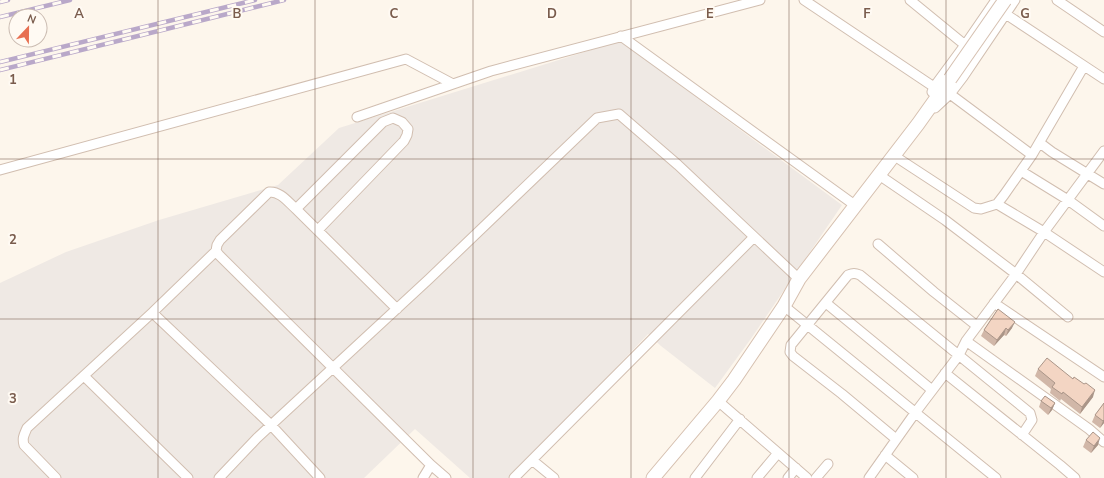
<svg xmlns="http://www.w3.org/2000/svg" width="1104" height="478" font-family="'Nunito Sans',sans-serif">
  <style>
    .industrial { fill: #efe9e4 }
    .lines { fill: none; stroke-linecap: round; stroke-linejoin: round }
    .street-casing { stroke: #d1beb0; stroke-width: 11 }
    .secondary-casing { stroke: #d6c0b0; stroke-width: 15 }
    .street { stroke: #fff; stroke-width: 9 }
    .secondary { stroke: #fff; stroke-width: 13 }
    .rail-casing { stroke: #b9a8c9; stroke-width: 4.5 }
    .rail { stroke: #fffaf3; stroke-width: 3; stroke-dasharray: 9; stroke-linecap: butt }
    .secondary-bridge-casing { stroke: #d6c0b0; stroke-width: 15; stroke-linecap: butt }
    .secondary-bridge { stroke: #fff; stroke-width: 13 }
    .wall { fill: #d1b7a8 }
    .shaded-wall { fill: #aa9588 }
    .building { fill: #f3d5c3; stroke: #aa9588 }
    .grid { fill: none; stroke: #7a5c4d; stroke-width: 1; stroke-opacity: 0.55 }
    .grid-label { font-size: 13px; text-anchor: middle; font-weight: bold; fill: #7a5c4d; stroke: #fffaf3; stroke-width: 4; stroke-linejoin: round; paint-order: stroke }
  </style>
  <rect width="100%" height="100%" fill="#fdf6ec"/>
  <!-- industrial -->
  <path class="industrial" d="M620,41l222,164 -92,135 -35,48 -54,-42 -13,-12 -137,144h-41l-55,-49 -51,49h-364v-195l66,-31 93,-32 119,-35 61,-57z"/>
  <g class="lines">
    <!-- street casing -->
    <g class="street-casing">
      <path id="street" d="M804,0l130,87
        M910,0l55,45
        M1057,0l47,32
        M1001,11l103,68
        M621,36l235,170
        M932,92l2,-5 31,-42 31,-45
        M950,94l82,61
        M935,108l15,-14 13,-17 52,-77
        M357,117l134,-46 269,-71
        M1040,143l12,9 52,32
        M893,155l81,53 7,1 16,-5 7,-9 28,-40 52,-89
        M0,170l406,-111 47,25
        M1021,171l47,29 36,26
        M879,175l66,45 71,54 52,43
        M997,204l47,28 60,40
        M296,209l87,-87 10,-4 9,4 6,7 -1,6 -3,6 -86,89
        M878,244l56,48 43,34
        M826,303l106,87
        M994,303l110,74
        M784,306l212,172
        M397,309l-101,-100c-8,-7 -16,-18 -27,-17l-49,48 -3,5 -1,6 3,4 212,210 15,13
        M153,312l63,-61
        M966,341l123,88 15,13
        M945,373l115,92 15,13
        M84,376l104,102
        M718,401l89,77
        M896,439l-54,-45 -49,-38 -3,-4 1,-7 57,-70c5,-2 7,-2 12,0l170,138 2,7 -10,15
        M885,455l28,23
        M532,460l22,18
        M56,478l-32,-33c-2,-7 0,-10 3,-17l126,-116 4,5 114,108 49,53
        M219,478l38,-40 172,-159 168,-161 22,-4 59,51 121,114
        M423,478l8,-13
        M514,478l240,-241
        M695,478l45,-59
        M757,478l21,-25
        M788,478l8,-10
        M816,478l12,-14
        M869,478l46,-65 44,-58 7,-14 50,-67 28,-42 60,-81"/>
    </g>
    <!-- secondary casing -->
    <g class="secondary-casing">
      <path id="secondary" d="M653,478l65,-77 16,-21 50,-74 15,-27 119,-155 32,-45"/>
    </g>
    <!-- street -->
    <use href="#street" class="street"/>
    <!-- secondary -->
    <use href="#secondary" class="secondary"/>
    <!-- rail casing -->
    <g class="rail-casing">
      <path id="rail" d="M0,2l8,-2
        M0,17l70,-17
        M0,62l255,-62
        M0,70l284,-70"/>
    </g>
    <!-- rail -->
    <use href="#rail" class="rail"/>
    <!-- secondary-bridge casing -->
    <g class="secondary-bridge-casing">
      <path id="secondary-bridge" d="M950,79l55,-79"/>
    </g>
    <!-- secondary-bridge -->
    <use href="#secondary-bridge" class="secondary-bridge"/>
  </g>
  <!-- wall -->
  <path class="wall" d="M998,309l14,19 -6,8 -2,-1 -10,11 -13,-10 3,-6z
    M1038,369l55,28 -13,17 -19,-15 -1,2 -10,-8 1,-4 -16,-13z
    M1045,396l10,7 -3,7 -4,5 -9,-8 2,-6z
    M1104,403v20l-4,5 -8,-6 3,-7z
    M1086,440l12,5 -7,8 -8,-6z"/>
  <!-- shaded-wall -->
  <path class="shaded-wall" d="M1015,322l-3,6 -6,8 2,-6z
    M1006,328l-2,7 -10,11 3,-6z
    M1095,390l-2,7 -13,17 2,-7z
    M1055,403l-3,7 -4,5 3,-7z
    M1104,420v3l-4,5 3,-7z
    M1100,438l-2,7 -7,8 3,-7z"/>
  <!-- building -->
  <path class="building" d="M998,309l17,13 -7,8 -2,-2 -9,12 -13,-10z
    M1047,358l26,21 1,-2 10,7 2,-1 9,7 -13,17 -19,-15 -1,2 -10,-7 3,-4 -17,-14z
    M1045,396l10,7 -4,5 -10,-7z
    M1104,403v17l-1,1 -8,-6z
    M1093,432l7,6 -6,8 -8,-6z"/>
  <!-- grid -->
  <path class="grid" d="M158,0v478M315,0v478M473,0v478M631,0v478M789,0v478M946,0v478M0,159h1104M0,319h1104"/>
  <g class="grid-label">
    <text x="79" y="18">A</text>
    <text x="237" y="18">B</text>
    <text x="394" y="18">C</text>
    <text x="552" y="18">D</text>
    <text x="710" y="18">E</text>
    <text x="867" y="18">F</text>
    <text x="1025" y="18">G</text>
    <text x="13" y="84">1</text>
    <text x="13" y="244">2</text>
    <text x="13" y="403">3</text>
  </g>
  <!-- north arrow -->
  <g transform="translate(28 28) rotate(22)"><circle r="19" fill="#fffaf3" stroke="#cabbb1"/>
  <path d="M0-3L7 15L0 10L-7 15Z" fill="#e76f51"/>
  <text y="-6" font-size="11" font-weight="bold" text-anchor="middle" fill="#7a5c4d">N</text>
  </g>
</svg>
